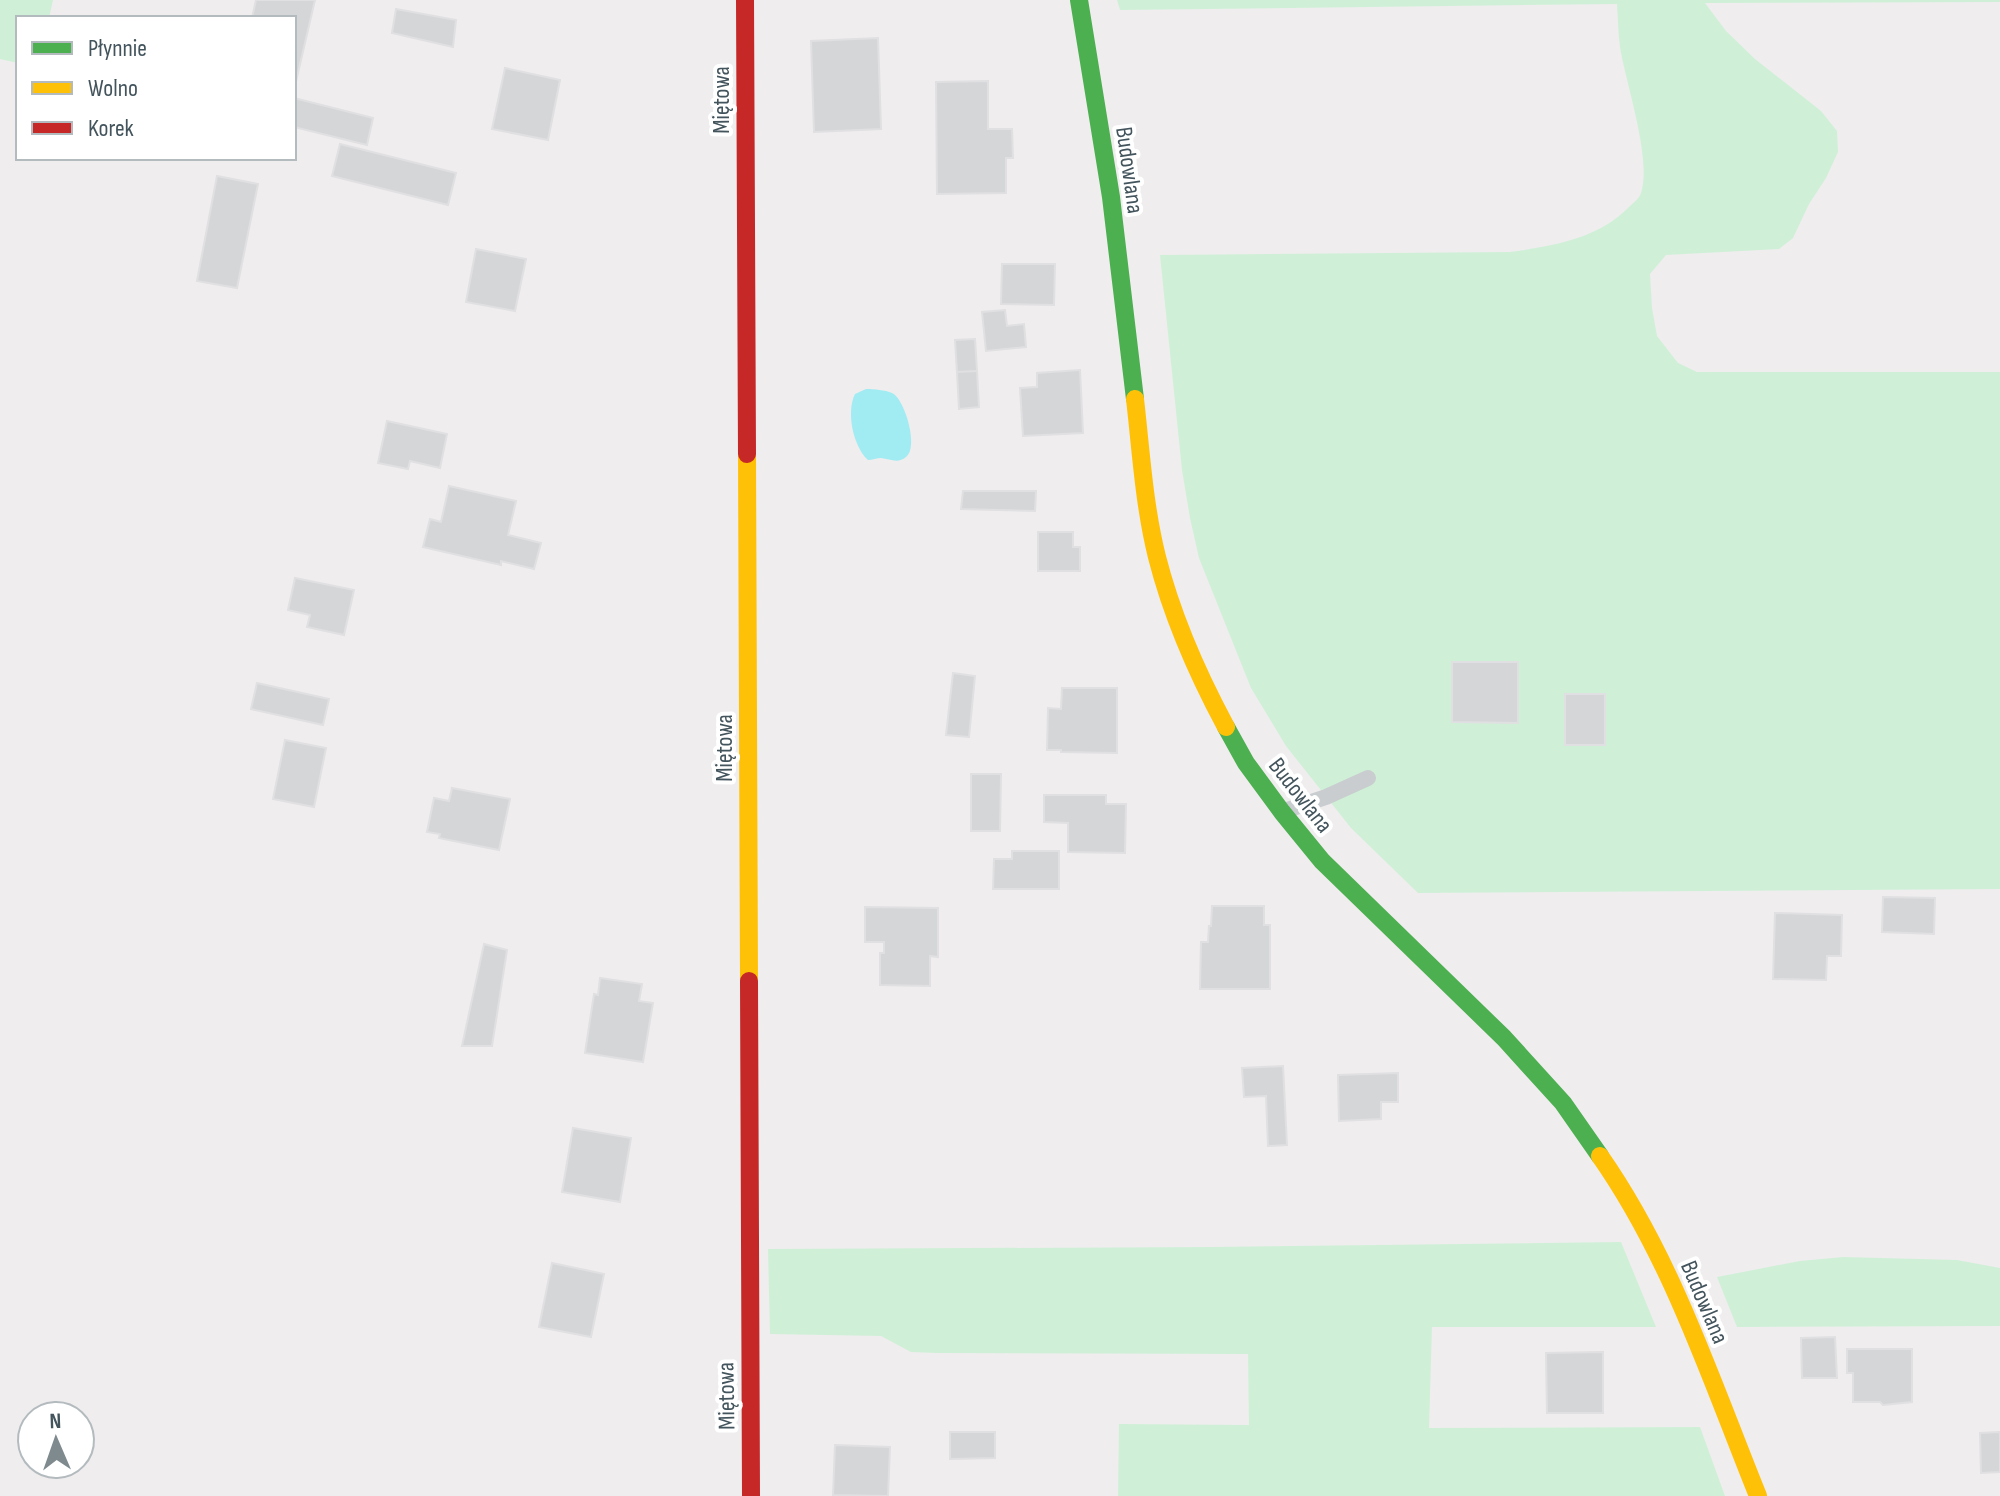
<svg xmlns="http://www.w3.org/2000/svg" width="2000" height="1496" font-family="'Sofia Sans Condensed',sans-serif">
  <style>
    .green { fill: #cff0d7 }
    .water { fill: #a0ecf2 }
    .building { fill: #d5d6d8; stroke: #e0dfe1; stroke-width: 2 }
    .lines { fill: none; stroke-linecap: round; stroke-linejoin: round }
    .lane { stroke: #c9cdcf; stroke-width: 16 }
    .fast { stroke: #4caf50; stroke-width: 18 }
    .slow { stroke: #ffc107; stroke-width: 18 }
    .jam { stroke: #c62828; stroke-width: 18 }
    .labels { text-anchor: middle; stroke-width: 8; stroke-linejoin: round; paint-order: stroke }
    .street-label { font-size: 24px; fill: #43545c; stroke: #fff }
  </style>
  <rect width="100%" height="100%" fill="#efedee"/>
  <!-- green -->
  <path class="green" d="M0,0h53l-4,18h-31v45l-18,-4z
    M1117,0h883v2l-295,1 21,28 29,28 66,52 16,20 1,21 -12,26 -17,26 -16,34 -14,11 -113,6 -16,19 2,34 5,28 21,27 19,9h303v517l-582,4 -67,-65 -65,-82 -35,-58 -52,-130 -9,-40 -8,-48 -22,-215 350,-3c42,-6 88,-13 119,-45 4,-4 10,-8 12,-14 11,-34 -15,-109 -21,-146 -2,-14 -2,-29 -3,-43l-497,6z
    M1621,1242l35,85h-224l-3,101 271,-1 25,69h-607l1,-72 130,1 -1,-71 -311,-1 -26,-1 -30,-16 -111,-2 -2,-85 443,-2z
    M1843,1257l114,3 43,8v58l-263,1 -20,-50 83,-16z"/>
  <!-- water -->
  <path class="water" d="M866,389c8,0 19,1 26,4 13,6 27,55 14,64 -8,7 -16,2 -25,1 -4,0 -9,2 -13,2 -15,-14 -22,-48 -13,-66z"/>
  <!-- building -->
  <path class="building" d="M256,0h59l-21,90v-72h-42z
    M396,9l60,11 -3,27 -61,-14z
    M878,38l3,91 -67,3 -3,-91z
    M505,68l55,12 -12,60 -56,-11z
    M988,81v48h24l1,29h-7v35l-69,1 -1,-112z
    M294,98l79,20 -6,27 -73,-18z
    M340,144l116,29 -8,32 -116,-29z
    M217,176l41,8 -21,104 -40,-7z
    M476,249l50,10 -11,52 -49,-9z
    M1002,264h53l-1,41 -53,-1z
    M1005,310l2,16 17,-2 2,23 -40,4 -4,-39z
    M975,339l2,32 -20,1 -2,-32z
    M1080,370l3,63 -60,3 -3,-48 17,-1v-14z
    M977,371l2,36 -20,2 -2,-37z
    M387,421l60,13 -7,34 -30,-7 -2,8 -30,-6z
    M449,486l67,15 -8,34 33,8 -7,26 -33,-8v4l-78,-18 7,-28 11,3z
    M963,491h73l-1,20 -74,-2z
    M1038,532h35v15h7v24h-42z
    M295,578l59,12 -10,45 -37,-8 3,-12 -22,-5z
    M1452,662h66v61l-66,-1z
    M953,673l22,3 -6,61 -23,-2z
    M257,683l72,16 -6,26 -72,-16z
    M1062,688h55v65l-56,-1v-2h-14l1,-42 13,1z
    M1565,694h40v51h-40z
    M285,740l41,8 -12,59 -41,-8z
    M971,774h30l-1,57h-29z
    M452,788l58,11 -11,51 -60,-12 1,-4 -13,-2 7,-34 15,3z
    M1044,795h62v9h20l-1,49 -57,-1v-29l-24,-1z
    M1012,851h47v38h-66l1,-30h18z
    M1883,897l52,1 -1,36 -52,-2z
    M1212,906h52v19h6v64h-70l1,-47h7l1,-16h2z
    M865,907l73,1v49l-8,-1v30l-50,-1v-32h4v-11h-19z
    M1775,913l67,2 -1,41h-14l-1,24 -53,-1z
    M484,944l23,6 -15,96h-30z
    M600,978l42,6 -3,17 14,2 -10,59 -58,-9 9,-59 4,1z
    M1283,1066l4,79 -19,1 -2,-50 -22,1 -2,-29z
    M1398,1073v29h-17v17l-42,2 -1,-46z
    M573,1128l58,10 -11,64 -58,-10z
    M552,1263l52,11 -13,63 -52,-10z
    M1835,1337l2,41h-35l-1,-40z
    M1847,1349h65v53l-29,3 -3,-3h-27v-29h-6z
    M1603,1352v61h-56l-1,-60z
    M950,1432h45v26l-45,1z
    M2000,1432v40l-19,1 -1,-40z
    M835,1445l55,2 -2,49 -55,-1z"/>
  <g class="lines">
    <!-- lane -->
    <path class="lane" d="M1284,811l42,-14 42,-19"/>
    <!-- fast -->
    <path class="fast" d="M1079,0l32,197 24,202
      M1226,727l20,36 36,49 40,49 182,177 59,65 37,53"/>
    <!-- slow -->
    <path class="slow" d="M1135,399c6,52 9,106 22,158 15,59 40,116 69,170
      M747,454l2,527
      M1600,1156c72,103 111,224 158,340"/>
    <!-- jam -->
    <path class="jam" d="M745,0l2,454
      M749,981l2,515"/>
  </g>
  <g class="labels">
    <!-- street labels -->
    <g class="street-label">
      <text transform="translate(721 100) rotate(-90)" y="8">Miętowa</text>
      <text transform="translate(1130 170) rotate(82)" y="8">Budowlana</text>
      <text transform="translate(724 748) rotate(-90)" y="8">Miętowa</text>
      <text transform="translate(1301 795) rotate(52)" y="8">Budowlana</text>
      <text transform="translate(1705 1302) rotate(67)" y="8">Budowlana</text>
      <text transform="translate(726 1396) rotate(-91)" y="8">Miętowa</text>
    </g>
  </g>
  <!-- legend -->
  <rect x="16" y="16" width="280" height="144" fill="#ffffff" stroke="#b4bbbe" stroke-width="2"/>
  <rect x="32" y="42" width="40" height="12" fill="#4caf50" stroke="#b4bbbe" stroke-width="2"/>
  <text x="88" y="56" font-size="24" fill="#43545c">Płynnie</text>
  <rect x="32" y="82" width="40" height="12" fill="#ffc107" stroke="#b4bbbe" stroke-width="2"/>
  <text x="88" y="96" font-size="24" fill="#43545c">Wolno</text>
  <rect x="32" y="122" width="40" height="12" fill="#c62828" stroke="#b4bbbe" stroke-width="2"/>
  <text x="88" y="136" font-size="24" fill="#43545c">Korek</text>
  <!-- north arrow -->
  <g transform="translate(56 1440) rotate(358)"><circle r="38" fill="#ffffff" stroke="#b4bbbe" stroke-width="2"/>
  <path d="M0-6L14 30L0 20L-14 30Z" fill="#7f8a8f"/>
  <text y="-12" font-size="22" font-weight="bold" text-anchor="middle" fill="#43545c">N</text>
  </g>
</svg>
